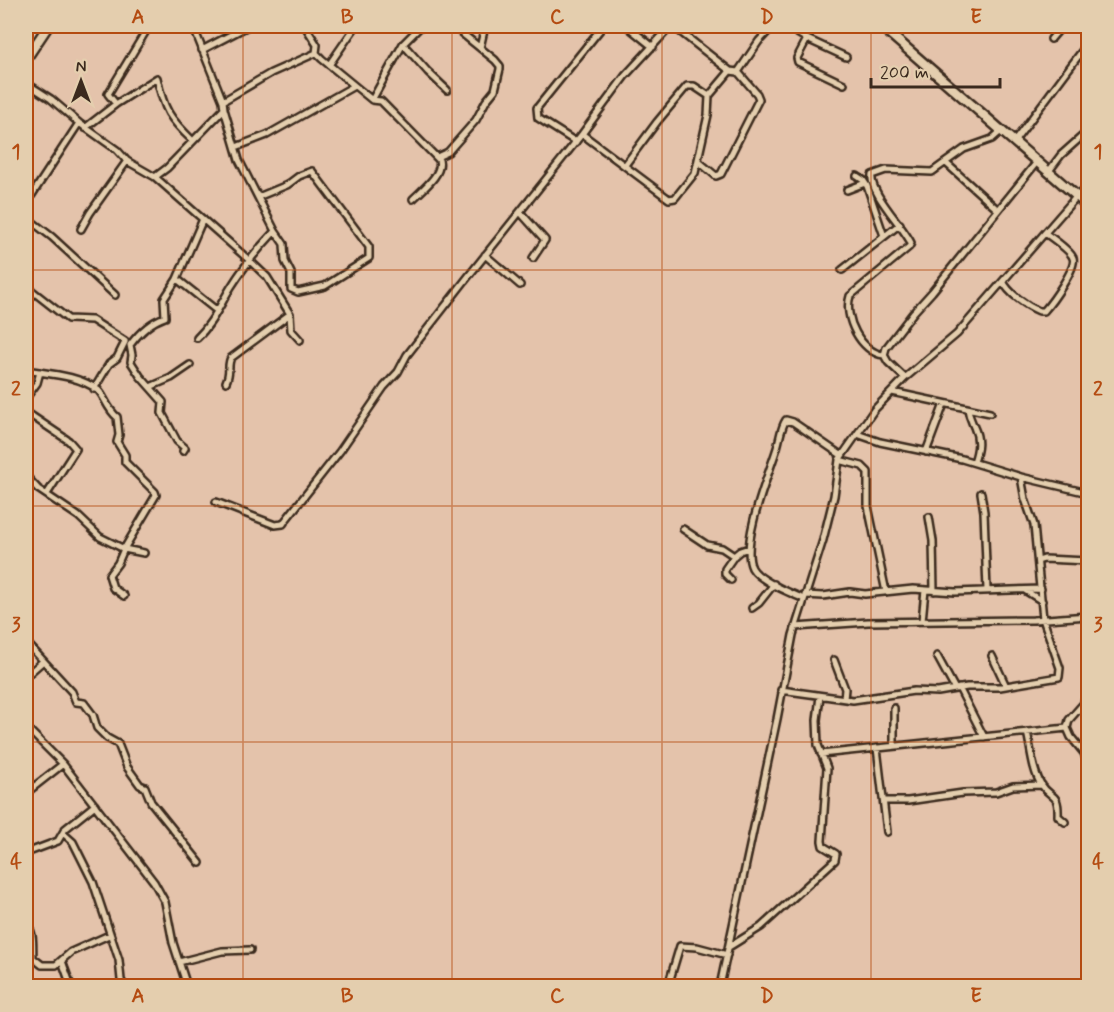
<svg xmlns="http://www.w3.org/2000/svg" width="1114" height="1012" font-family="Mynerve,sans-serif">
  <style>
    .lines { fill: none; stroke-linecap: round; stroke-linejoin: round }
    .street-casing { stroke: #3b2a1e; stroke-width: 10 }
    .primary-casing { stroke: #3b2a1e; stroke-width: 13 }
    .street { stroke: #e4ceae; stroke-width: 5 }
    .primary { stroke: #e4ceae; stroke-width: 8 }
    .grid { fill: none; stroke: #b44b11; stroke-width: 1.5; stroke-opacity: 0.55 }
    .neatline { fill: none; stroke: #b44b11; stroke-width: 2 }
    .grid-label { font-size: 20px; text-anchor: middle; font-weight: bold; fill: #b44b11 }
  </style>
  <rect width="100%" height="100%" fill="#e4c3ab"/>
  <filter id="ink" filterUnits="userSpaceOnUse"><feTurbulence type="fractalNoise" baseFrequency=".0167" numOctaves="2"/><feDisplacementMap in="SourceGraphic" scale="12" xChannelSelector="R" yChannelSelector="G"/><feConvolveMatrix kernelMatrix="1 2 1 2 8 2 1 2 1" color-interpolation-filters="sRGB"/></filter>
  <g filter="url(#ink)">
    <g class="lines">
      <!-- street casing -->
      <g class="street-casing">
        <path id="street" d="M193,26l30,75 1,8 15,51 36,71 9,13 1,17 6,12v16l7,3 27,-6 44,-28v-11l-57,-76 -13,5 -12,9 -29,12
          M305,26l12,19 -1,8 6,6 50,41 9,1 58,59c4,14 -16,29 -26,39
          M627,26l26,21
          M673,26l57,45
          M786,26l21,13 39,18
          M894,37l8,-11
          M807,39l-10,19 1,4 46,22
          M1051,39l11,-13
          M403,44l25,28 19,18
          M480,48l5,-22
          M202,50l46,-24
          M329,65l27,-39
          M26,83l25,16 28,24 38,27 10,11 28,16 94,83 18,17 23,37 1,16 9,10
          M372,100l31,-56 18,-18
          M223,101l48,-28 45,-20
          M116,104l-8,-10 41,-68
          M85,128l31,-24 41,-26c7,32 12,40 36,63
          M582,134l87,65 6,-1 20,-25 13,-58 1,-19 21,-25 8,1 21,-31 14,-15
          M576,142l-38,-24 -1,-10 66,-82
          M1014,142l74,-99
          M236,147l31,-12 87,-49
          M437,157l11,-5 28,-32 10,-19 9,-11 5,-21v-3l-5,-6 -42,-34
          M698,161l18,15 5,-2 38,-75 -2,-5 -19,-22
          M946,163l52,47
          M625,165l32,-43 30,-36h7l15,10
          M1049,171l12,-16 27,-24
          M857,176l6,4 4,6 17,50
          M155,177l12,-9 57,-59
          M847,190l18,-7
          M26,204l53,-81
          M520,212l25,28 -12,18
          M26,217l26,20 63,58
          M81,229l9,-16 37,-52
          M1045,233c7,5 26,18 28,25 4,10 -22,45 -29,53h-5c-12,-5 -31,-18 -36,-30l74,-85 11,-10
          M485,255l35,30
          M842,270l58,-46
          M177,279l39,31
          M26,286l42,33 24,1 33,21
          M197,338c15,-14 23,-33 34,-51 13,-21 27,-38 44,-56
          M884,355c-23,-2 -41,-38 -34,-59l59,-49 2,-4c-8,-17 -42,-51 -39,-68l14,-5 46,2 32,-23 28,-10 9,-8
          M26,370c23,4 52,5 72,20 6,5 9,19 19,27l2,18 -2,7 8,13v7l30,30 1,3 -32,54 -6,14 -9,12 4,13 11,8
          M905,378l-17,-16 -4,-7 2,-7 27,-35 19,-21 105,-130
          M226,382c5,-10 1,-18 5,-24l59,-44
          M150,387l21,-9 19,-13
          M94,389l15,-25 8,-6 8,-16
          M892,392l98,21
          M26,398l11,-15 3,-11
          M968,409c1,8 3,11 6,18 6,13 4,23 0,35
          M26,412l43,29 7,8 -29,45
          M857,434l23,8 82,17 59,18 67,16
          M183,451l2,-3 -8,-7 -15,-28 1,-11 -23,-26 -9,-14 1,-7 -2,-10c9,-12 20,-23 35,-28l-1,-18 13,-20 26,-60
          M926,452l18,-48
          M839,460l23,6 6,6v34l18,86
          M26,476l12,13 40,27 22,21 24,12 20,4
          M981,493l3,19 3,78
          M216,502l59,23 8,-1 2,-3 55,-70 44,-64 14,-15 9,-17 64,-82 111,-139 43,-58 46,-50
          M929,517l4,24 1,50
          M683,529l24,16 15,3 12,8 6,-5 9,-3
          M1038,561l6,-2 44,2
          M731,580l-6,-6v-5l9,-13
          M1026,591l16,10
          M805,595l18,1 27,-4 15,2 48,-5 42,3 86,-3
          M804,599c-13,-6 -45,-18 -52,-31 -12,-24 16,-92 24,-117 4,-11 4,-22 10,-31l7,2 48,33
          M752,608l7,-5 15,-19
          M922,621l3,-31
          M795,627l73,-5 165,-2 55,-4
          M26,642l46,50 4,10 8,1 9,12 4,13 10,10 11,6 9,23 13,18 5,2 6,15 49,61
          M937,656l18,33
          M992,656l14,30
          M834,660l11,29 -1,10
          M26,676l16,-14
          M1088,680l-4,23 -15,17 -2,8 4,9 13,16 4,12
          M959,688l25,49
          M781,690l72,10 61,-9 24,1 29,-5h33l59,-10 1,-9 -17,-49 -9,-94 -9,-26 -4,-22
          M26,727l37,37 91,118 11,20 8,41 14,43
          M1027,732c4,16 5,38 14,52 10,16 18,7 17,32l7,6
          M894,746v-38
          M877,748l10,84
          M821,754l246,-26
          M26,793l37,-29
          M884,801h24l55,-8 33,-1 17,-6 29,-1
          M64,834l9,8 20,40 26,78 2,20 3,6
          M26,853l32,-12 7,-12 30,-24
          M26,923c9,11 6,21 7,35l-7,8
          M729,947l32,-20 74,-67 1,-6 -13,-8 -1,-5 5,-73 -9,-23 -1,-25 3,-24
          M33,958l9,7h14l15,-13 38,-17
          M62,961l9,25
          M179,962l43,-11 28,-1
          M668,986l12,-40 17,1 30,8
          M720,986l57,-267 16,-84 30,-95 11,-44 5,-36 35,-50 31,-32 52,-44 46,-53"/>
      </g>
      <!-- primary casing -->
      <g class="primary-casing">
        <path id="primary" d="M881,26l207,180
          M26,59l22,-33"/>
      </g>
      <!-- street -->
      <use href="#street" class="street"/>
      <!-- primary -->
      <use href="#primary" class="primary"/>
    </g>
  </g>
  <!-- grid -->
  <path class="grid" d="M243,26v960M452,26v960M662,26v960M871,26v960M26,270h1062M26,506h1062M26,742h1062"/>
  <!-- margin -->
  <rect width="1114" height="1012" fill="none" stroke="#e4ceae" stroke-width="66"/>
  <!-- north arrow -->
  <g transform="translate(81 81)" stroke="#e4ceae" stroke-width="4.5" paint-order="stroke">
  <path d="M0-4.5L10 22L0 15L-10 22Z" fill="#3b2a1e"/>
  <text y="-9" font-size="16" font-weight="bold" text-anchor="middle" fill="#3b2a1e">N</text>
  </g>
  <!-- scale -->
  <path d="M871 78v9h129v-9" fill="none" stroke="#3b2a1e" stroke-width="3"/>
  <text x="880" y="78" font-size="18" fill="#3b2a1e" stroke="#e4ceae" stroke-width="4.5" paint-order="stroke">200 m</text>
  <rect x="33" y="33" width="1048" height="946" class="neatline"/>
  <g class="grid-label">
    <text x="138" y="23">A</text>
    <text x="347" y="23">B</text>
    <text x="557" y="23">C</text>
    <text x="767" y="23">D</text>
    <text x="976" y="23">E</text>
    <text x="16" y="158">1</text>
    <text x="1098" y="158">1</text>
    <text x="16" y="395">2</text>
    <text x="1098" y="395">2</text>
    <text x="16" y="631">3</text>
    <text x="1098" y="631">3</text>
    <text x="16" y="868">4</text>
    <text x="1098" y="868">4</text>
    <text x="138" y="1002">A</text>
    <text x="347" y="1002">B</text>
    <text x="557" y="1002">C</text>
    <text x="767" y="1002">D</text>
    <text x="976" y="1002">E</text>
  </g>
</svg>
